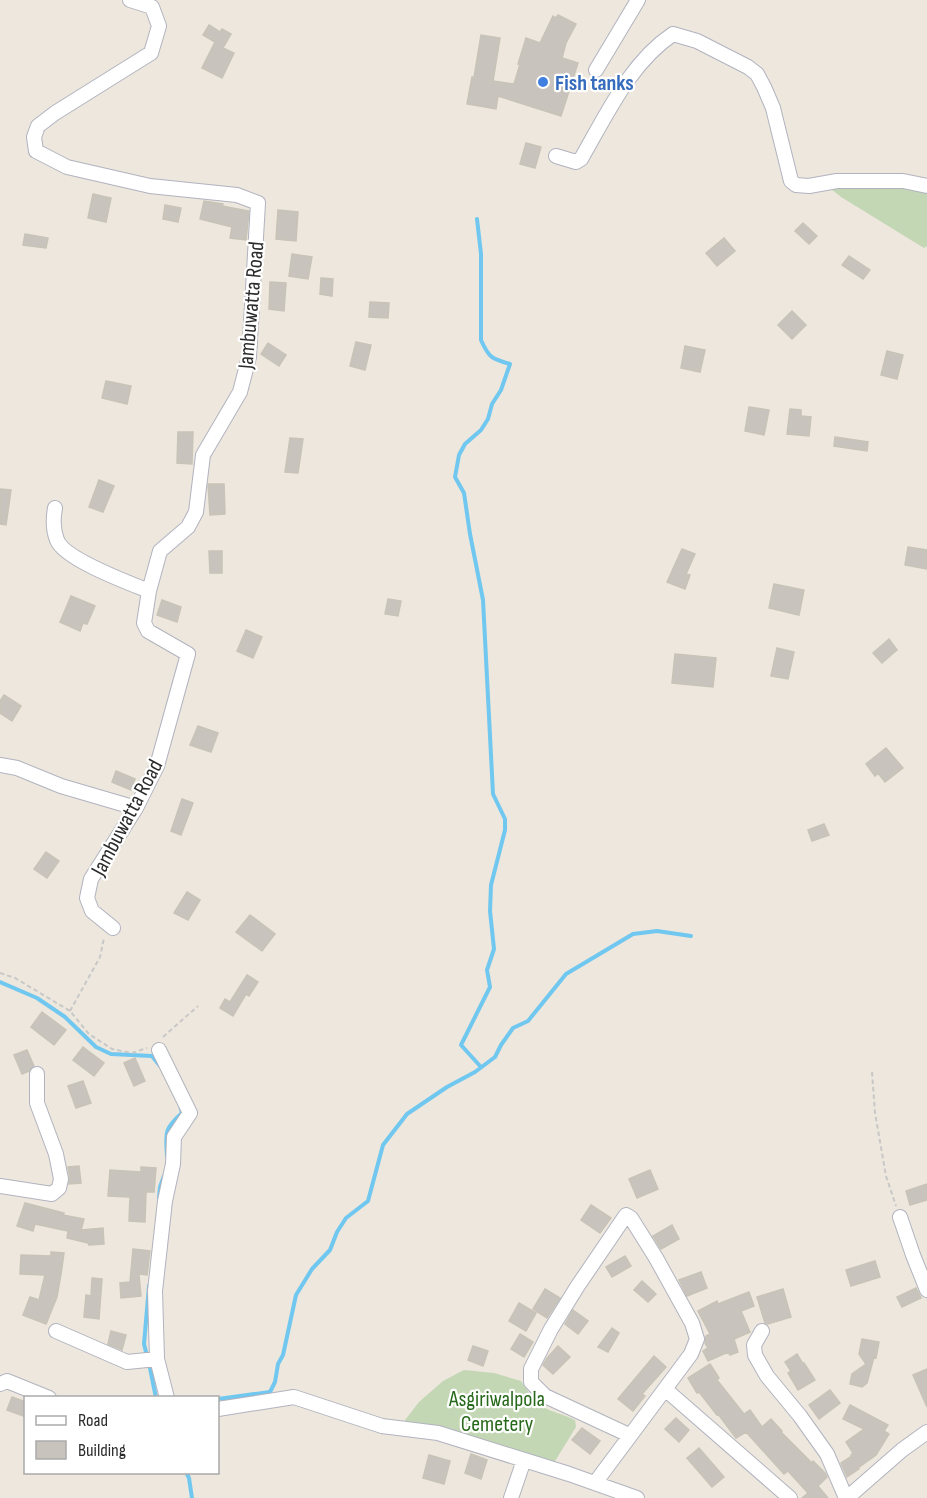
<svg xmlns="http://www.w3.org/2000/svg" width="927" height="1498" font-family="'Sofia Sans Condensed',sans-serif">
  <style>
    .cemetery { fill: #c3d7b4 }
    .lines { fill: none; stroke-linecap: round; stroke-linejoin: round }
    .stream { stroke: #70c7ef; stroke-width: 4 }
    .building { fill: #c8c4bd; stroke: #c8c3b7; stroke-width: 1.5 }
    .minor-casing { stroke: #b1b3bf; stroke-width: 16 }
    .path { stroke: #c8c8c8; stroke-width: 2; stroke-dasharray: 4.5 3; stroke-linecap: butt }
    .minor { stroke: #fff; stroke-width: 14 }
    .shop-dot { fill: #3f7fe0; stroke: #fff; stroke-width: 2 }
    .labels { text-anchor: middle; stroke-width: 4.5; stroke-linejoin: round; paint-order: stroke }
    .shop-label { font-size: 22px; font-weight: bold; fill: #366cbe; stroke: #fff; text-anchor: start }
    .street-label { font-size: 22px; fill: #2b2b2b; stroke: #fff }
    .park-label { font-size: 22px; fill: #27691a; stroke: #fff }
  </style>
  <rect width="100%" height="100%" fill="#ede7dd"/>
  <!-- cemetery -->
  <path class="cemetery" d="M834,186c31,0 63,0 93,7v53l-3,2 -83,-51 -10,-8z
    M464,1370l30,3 27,8c6,9 13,20 22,26 9,5 22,8 32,13l1,7 -24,39 -146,-41 -1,-5 14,-18 24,-21z"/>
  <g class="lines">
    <!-- stream -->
    <path class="stream" d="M477,219l4,35v86c8,18 11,19 29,24l-9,26 -9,14 -4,15 -7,11 -16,14 -6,11 -4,22 9,16 6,41 13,66 10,194 12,25v11l-14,55 -1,26 4,38 -7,21 3,17 -29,58 20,22
      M0,982l37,16 28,19 31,30 15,7 41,2 8,10
      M167,1157c-1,-24 -4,-27 15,-44l-2,-8
      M159,1198l1,-11 4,-11
      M147,1356l-3,-12 5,-58
      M149,1363l7,35
      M218,1399l52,-7 5,-10 3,-18 5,-9 13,-60 16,-26 18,-19 7,-18 9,-14 22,-17 15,-56 24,-31 40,-27 28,-15 20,-15 6,-12 12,-17 15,-7 38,-47 67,-40 24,-3 34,5
      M186,1472l3,6 3,20"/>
  </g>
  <!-- building -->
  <path class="building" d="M558,15l18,9 -10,19 -4,15 16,5 -17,53 -63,-20 -2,13 -29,-5 5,-27h2l7,-42 19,3 -7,43 21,3 6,-20h-2l8,-26 14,5 13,-27 3,2z
    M209,25l11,7 2,-3 9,5 -8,14 11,5 -12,25 -20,-10 13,-26 -12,-7z
    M526,143l15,4 -6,21 -15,-4z
    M93,194l18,4 -5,24 -18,-4z
    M204,201l19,3 -1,2 27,5 -3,29 -16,-2 2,-11 -32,-8z
    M165,205l16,3 -3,14 -15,-3z
    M278,210l20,2 -2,29 -20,-2z
    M803,223l14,13 -8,8 -14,-13z
    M25,234l23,4 -2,10 -23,-3z
    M724,238l11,13 -18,15 -11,-13z
    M292,254l20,3 -4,22 -19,-3z
    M849,256l21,14 -7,9 -21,-14z
    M321,278l12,1 -1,17 -12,-2z
    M270,282l16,1 -2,28 -15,-2z
    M370,302l19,1 -1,15 -19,-1z
    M792,311l14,14 -14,14 -14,-14z
    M356,342l15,3 -6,25 -15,-4z
    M268,343l18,12 -7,11 -18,-12z
    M685,346l20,4 -5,22 -19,-4z
    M887,351l16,4 -6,24 -16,-4z
    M106,381l25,5 -4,18 -25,-6z
    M749,407l20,3 -5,25 -19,-4z
    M790,409l11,1v6l10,1 -2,19 -22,-2z
    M178,432h15l-1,32 -15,-1z
    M835,437l33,5 -1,9 -33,-5z
    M290,438l13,1 -5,34 -13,-1z
    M99,480l15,6 -11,26 -14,-5z
    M208,484h16l1,30 -15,1z
    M0,489l11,1 -5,35 -6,-1z
    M908,547l19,3v19l-22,-4z
    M682,549l13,5 -9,20 4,1 -5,14 -18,-7z
    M209,551h13v22h-12z
    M774,584l30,6 -5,25 -30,-7z
    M71,596l24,10 -8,18 -4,-1 -3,8 -20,-9z
    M388,599l13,2 -3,15 -13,-2z
    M162,600l19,7 -4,15 -20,-7z
    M246,630l16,7 -9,21 -16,-7z
    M889,639l8,11 -15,13 -9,-10z
    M777,648l17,4 -6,27 -17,-3z
    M675,654l41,4 -3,29 -41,-4z
    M4,695l17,11 -9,15 -12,-8v-12z
    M198,726l20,7 -7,19 -21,-7z
    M886,748l17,20 -18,14 -7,-9 -3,3 -9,-12z
    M116,771l19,8 -4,11 -19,-8z
    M182,799l11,4 -12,32 -10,-4z
    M824,824l5,11 -17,6 -4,-11z
    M46,852l13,9 -12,17 -13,-9z
    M187,892l13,8 -12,20 -14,-7z
    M250,915l25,19 -13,17 -26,-19z
    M247,975l11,7 -9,14 -3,-2 -13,22 -13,-8 5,-9 5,3z
    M42,1012l24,18 -12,15 -23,-18z
    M83,1047l21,16 -10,13 -21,-16z
    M27,1050l7,16 -5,5 -7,3 -8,-19z
    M135,1058l10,23 -11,5 -10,-23z
    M83,1081l8,22 -15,5 -8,-22z
    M79,1166l2,17 -12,1 1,-6 -2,-11z
    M141,1167l15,1 -2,24h-8l-1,30 -16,-1 1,-24 -22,-1 2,-26 31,2z
    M650,1170l8,19 -21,9 -8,-19z
    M927,1184v16l-17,5 -4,-14z
    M25,1203l39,10 -1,2 21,4 -3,11 22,-2 1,16 -15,1 -1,-2 -21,-5 1,-7 -33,-7 -2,7 -16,-5z
    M591,1205l20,13 -11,15 -19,-13z
    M672,1225l7,14 -18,10 -8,-13z
    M133,1249l17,2 -3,24 -8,-1 2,22 -20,2 -1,-15 10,-1z
    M51,1252l13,1 -3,21 -4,23 -11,27 -23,-9 7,-18 9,3 6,-25 -25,-1 1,-19 30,1z
    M625,1256l6,10 -19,11 -6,-10z
    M875,1261l5,16 -29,9 -5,-16z
    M701,1272l6,16 -20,8 -8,-16z
    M92,1278l10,1 -3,40 -15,-2 2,-22 5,1z
    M642,1281l14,13 -8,8 -14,-12z
    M916,1288l5,10 -19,9 -5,-10z
    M545,1289l15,9 -13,20 -14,-9z
    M783,1289l8,28 -23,7 -3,-1 -8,-26z
    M749,1292l5,14 -13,5 9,21 -16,7 4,13 -8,3 -2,-3 -20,9 -5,-10 5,-3 -3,-5 1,-7 4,-2 -12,-23 19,-10 1,3z
    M519,1303l17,10 -10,18 -17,-10z
    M573,1310l15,11 -10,13 -13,-10z
    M612,1328l7,5 -11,19 -10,-5z
    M111,1331l15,4 -4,15 -14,-6z
    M520,1334l13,8 -9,15 -13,-8z
    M862,1339l17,3 -3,16 -2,-1 -7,26 -5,4 -12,-3 2,-10 14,-10 -7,-10z
    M473,1346l15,5 -5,15 -15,-6z
    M558,1346l12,11 -17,17 -10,-9 4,-7z
    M797,1354l6,10 1,-1 11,17 -17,10 -10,-17 3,-2 -6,-9z
    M654,1356l12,11 -24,27 3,2 -12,15 -15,-12z
    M710,1364l9,14 -2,2 27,34 6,-4 12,17 9,-8 11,12 -1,1 31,31 1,-2 12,12 2,4 -9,9 10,12h-26l6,-5 -20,-22 -4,3 -38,-42 -10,6 -18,-24 -1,1 -18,-23 -2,1 -9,-15z
    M927,1369v38l-14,-32z
    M830,1390l10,13 -21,16 -10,-14z
    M12,1397l14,5v15l-19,-7z
    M850,1405l38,20 -4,6 5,3 -13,21 -18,13 1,1 -12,8 -6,-14 11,-7 -1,-1 2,-2 -7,-11 18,-13 -21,-10z
    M676,1418l13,12 -10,12 -14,-13z
    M582,1428l18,13 -10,13 -18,-14z
    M699,1448l25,29 -12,10 -25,-29z
    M471,1454l16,6 -6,19 -16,-6z
    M429,1455l21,6 -6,23 -21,-6z"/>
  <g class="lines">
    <!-- minor casing -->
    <g class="minor-casing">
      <path id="minor" d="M596,70l42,-70
        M556,156l20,6 5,-3c26,-45 49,-96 92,-125l24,7 51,26 9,7 7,13 9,21 18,73 5,4 13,1 28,-5h66l24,5
        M55,508c-2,11 -2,22 2,32 7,19 72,43 92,51
        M0,765l17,3 44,18 75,22
        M113,928l-21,-17 -5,-13 4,-19 45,-71 21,-42 31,-112 -40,-23 -4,-8 5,-32 11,-40 28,-24 8,-15 7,-57 37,-63 9,-35 9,-154 -21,-8 -87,-9 -83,-19 -31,-16 -2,-14 4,-11 17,-13 96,-60 8,-27 -7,-19 -22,-7
        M159,1050l31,63 -16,24 -1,27 -8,37 -10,90 2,68 10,39
        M0,1186l52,8 7,-6 2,-9 -5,-25 -19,-51v-29
        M900,1217l13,38 14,35
        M56,1331l71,31 30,-3
        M762,1331l-8,14 1,10 12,21 33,40 27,38 19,44
        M0,1384l7,-3 42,17
        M665,1389l125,109
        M218,1409l76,-12 88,29 56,7 131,41 68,24
        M595,1483l96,-129 6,-15 -5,-16 -36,-65 -25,-40 -5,-3 -49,72 -26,42 -20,40v13l14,14 84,39
        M511,1498l13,-38
        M847,1498l55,-48 25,-18"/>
    </g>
    <!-- path -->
    <path class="path" d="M0,973l15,5 55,33 19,23 23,15 20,4 15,-5
      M70,1011l30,-54 4,-19
      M163,1037l35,-31
      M872,1072l3,41 11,63 10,30"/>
    <!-- minor -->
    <use href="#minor" class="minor"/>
  </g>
  <!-- markers -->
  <circle class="shop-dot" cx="543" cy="82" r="6"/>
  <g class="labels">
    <!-- shop labels -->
    <g class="shop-label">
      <text x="555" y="90">Fish tanks</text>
    </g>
    <!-- street labels -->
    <g class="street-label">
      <text transform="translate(250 305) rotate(-85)" y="8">Jambuwatta Road</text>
      <text transform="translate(126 817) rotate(-62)" y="8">Jambuwatta Road</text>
    </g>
    <!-- park labels -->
    <g class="park-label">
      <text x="497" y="1406">Asgiriwalpola<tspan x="497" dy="25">Cemetery</tspan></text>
    </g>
  </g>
  <!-- legend -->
  <rect x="24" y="1396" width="195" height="78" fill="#ffffff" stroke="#aaaaaa" stroke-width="1.5"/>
  <rect x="36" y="1416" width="30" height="9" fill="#ffffff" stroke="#aaaaaa" stroke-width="1.5"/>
  <text x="78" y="1426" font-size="18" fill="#2b2b2b">Road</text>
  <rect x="36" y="1441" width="30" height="18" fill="#c8c4bd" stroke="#aaaaaa" stroke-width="1.5"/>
  <text x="78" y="1456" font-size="18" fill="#2b2b2b">Building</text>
</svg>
